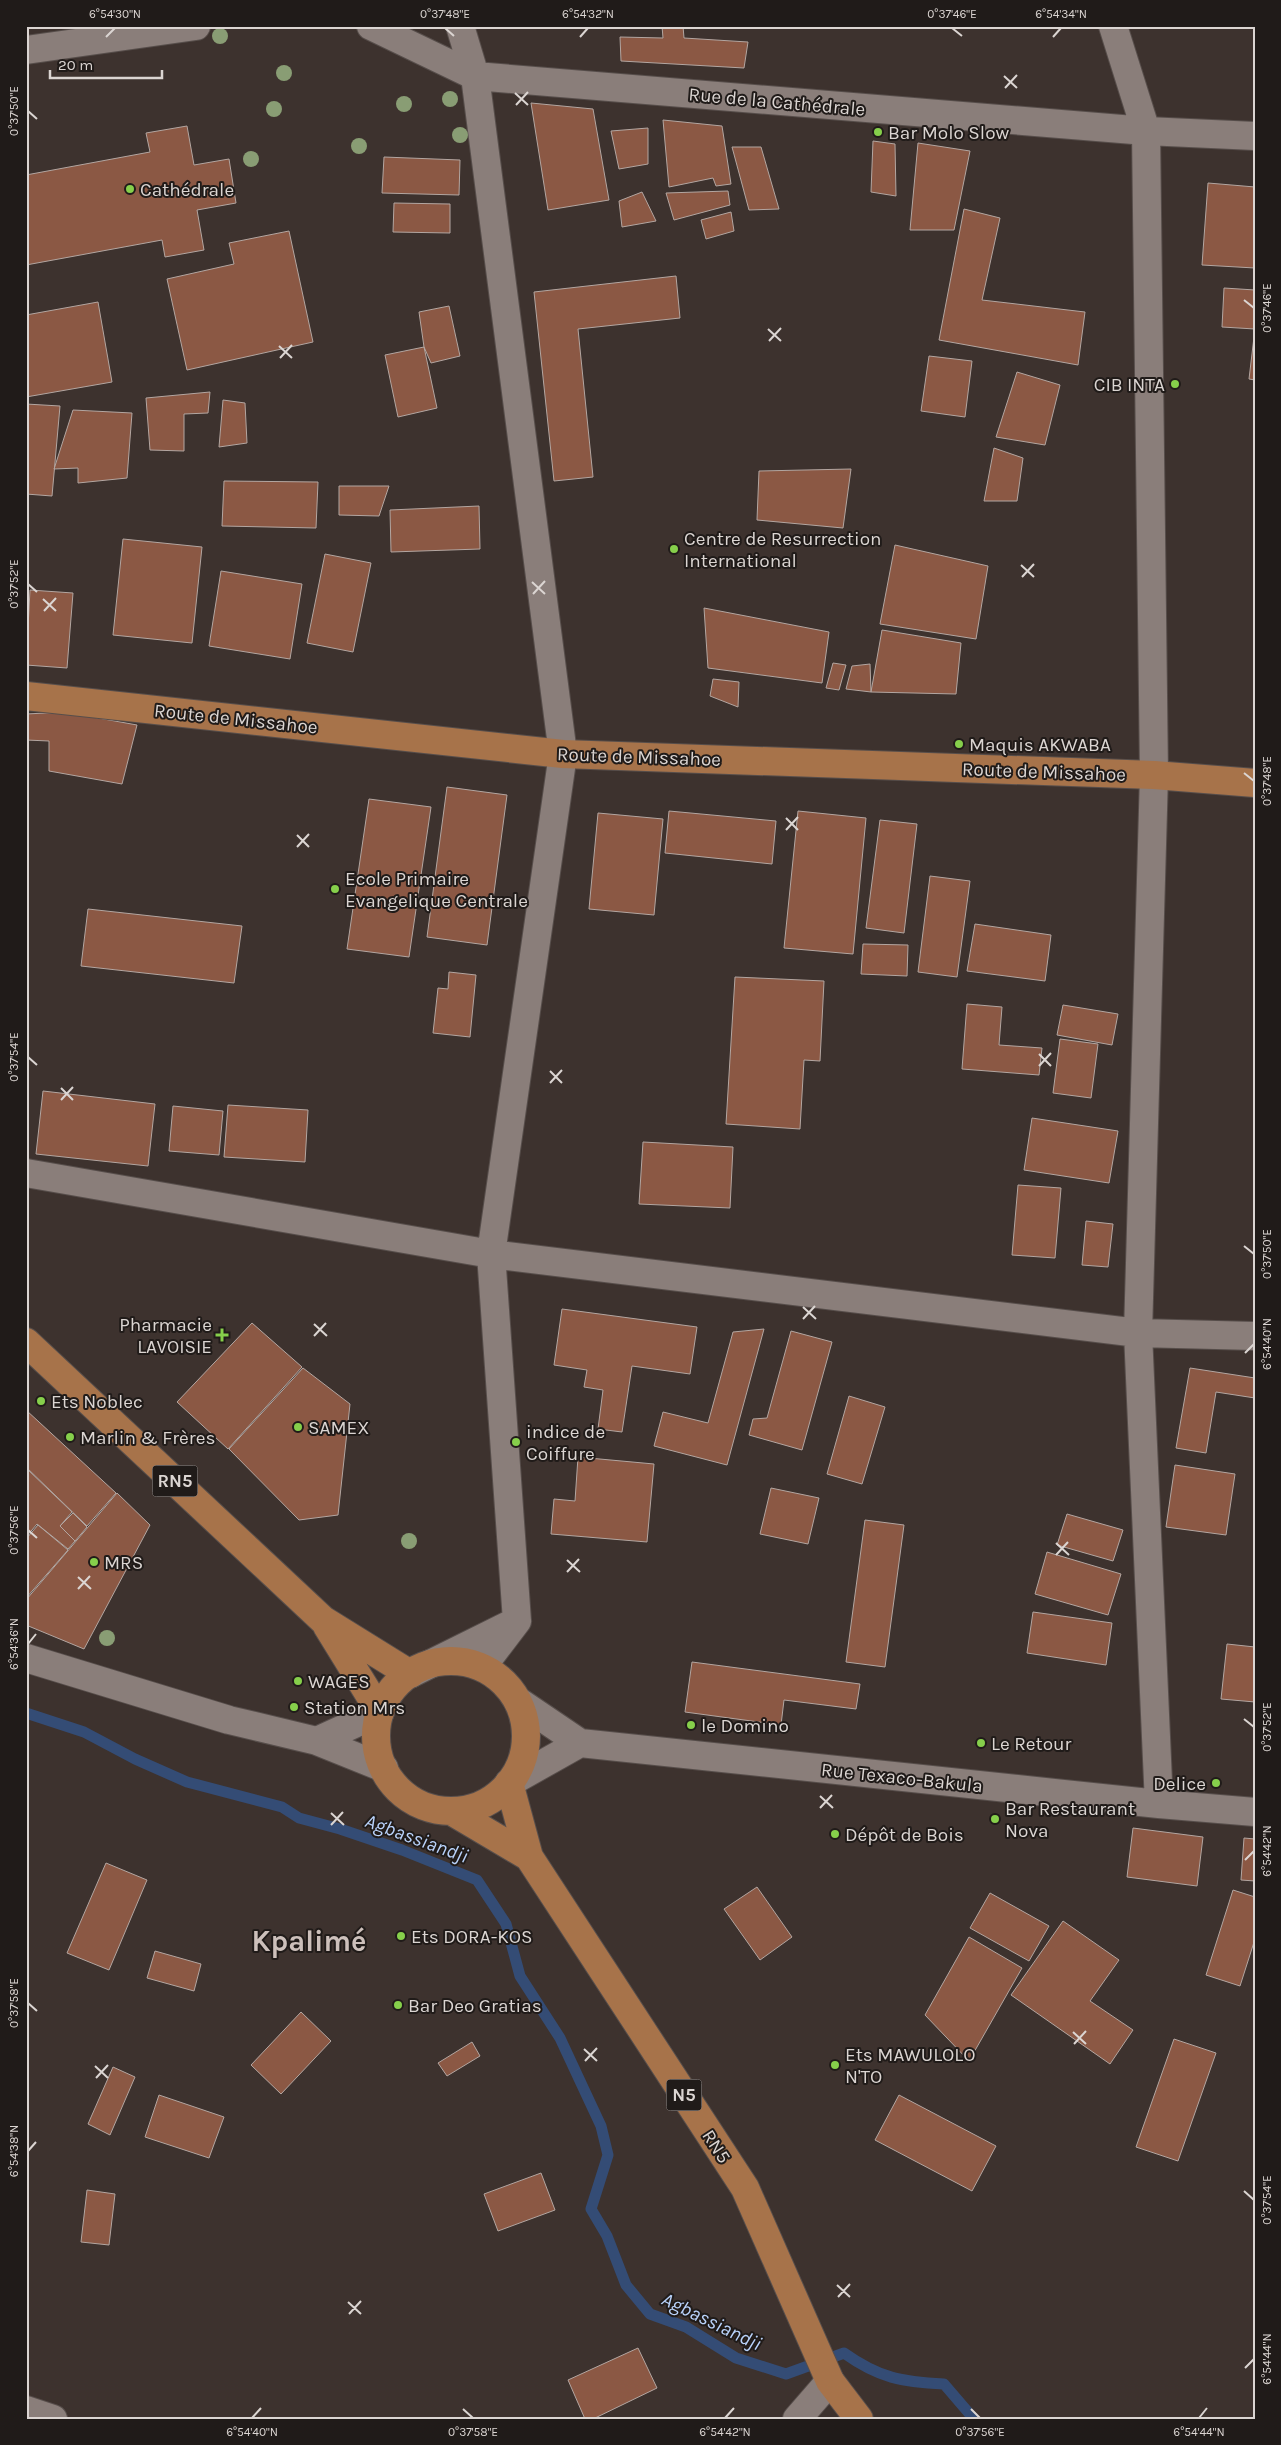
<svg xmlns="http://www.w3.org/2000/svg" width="1281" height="2445" font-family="Karla,sans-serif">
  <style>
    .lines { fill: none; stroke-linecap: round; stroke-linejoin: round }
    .stream { stroke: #344c75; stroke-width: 11 }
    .building { fill: #8b5844; stroke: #b3a6a1 }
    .minor-casing { stroke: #574e4b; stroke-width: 30 }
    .major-casing { stroke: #574e4b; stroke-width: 30 }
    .minor { stroke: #8a7e7a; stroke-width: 28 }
    .major { stroke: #a7734a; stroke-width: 28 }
    .tree { fill: #899d74 }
    .ticks { fill: none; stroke: #dbd5d2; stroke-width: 2 }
    .poi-dot { fill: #86cf4b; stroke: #201b19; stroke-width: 2 }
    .labels { text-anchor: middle; stroke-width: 4; stroke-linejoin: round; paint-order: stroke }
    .shield { fill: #201b19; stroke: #a39d9a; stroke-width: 1 }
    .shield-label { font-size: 18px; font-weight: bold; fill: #dbd5d2 }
    .street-label { font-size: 19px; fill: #dbd5d2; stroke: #201b19 }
    .poi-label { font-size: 19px; fill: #dbd5d2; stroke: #201b19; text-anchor: start }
    .water-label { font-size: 20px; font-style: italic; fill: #b9d2fa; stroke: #201b19 }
    .town-label { font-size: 29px; font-weight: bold; fill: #cdc0bb; stroke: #201b19 }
    .neatline { fill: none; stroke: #dbd5d2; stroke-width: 2 }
    .ticks-label { font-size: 12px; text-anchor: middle; fill: #dbd5d2 }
  </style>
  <rect width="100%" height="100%" fill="#3d322e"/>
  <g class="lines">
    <!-- stream -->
    <path class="stream" d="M26,1713l58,19 51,27 52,23 95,25 17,11 41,11 62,21 75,30 29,44 14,52 40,62 41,88 7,29 -17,54 16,27 19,49 24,29 36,13 50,31 50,16 58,-21c35,25 58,29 100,31l30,35"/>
  </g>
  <!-- building -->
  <path class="building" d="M662,26h21l1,12 64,4 -4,26 -123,-7 -1,-24 43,1z
    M531,103l62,6 16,91 -61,10z
    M663,120l59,6 9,58 -15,2 -3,-8 -44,9z
    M187,126l7,39 35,-6 7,44 -39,7 7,40 -39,7 -3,-17 -136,25v-90l124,-23 -4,-19z
    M648,128v36l-29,5 -8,-38z
    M873,141l22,3 1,52 -25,-4z
    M918,143l52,8 -16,79h-44z
    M732,147h29l18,62 -30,1z
    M384,157l76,3 -1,35 -77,-2z
    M1208,183l47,4v81l-53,-3z
    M728,191l2,14 -56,15 -8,-27z
    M642,192l14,29 -34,6 -3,-26z
    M394,203l56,1v29l-57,-1z
    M964,209l36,9 -18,82 103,12 -7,53 -139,-25z
    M731,212l3,19 -28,8 -5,-19z
    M289,231l24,111 -126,28 -20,-91 67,-15 -5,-21z
    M676,276l4,42 -102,11 15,148 -39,4 -20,-189z
    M1224,288l31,2v39l-33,-2z
    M98,302l14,80 -86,15v-82z
    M449,306l11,50 -29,7 -7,-16 -5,-35z
    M1254,337h1v43l-6,-1z
    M424,347l13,61 -39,9 -13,-62z
    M929,356l43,5 -7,56 -44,-6z
    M1017,372l43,13 -15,60 -49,-8z
    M210,392l-2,21 -24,1v37l-34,-1 -4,-52z
    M223,400l22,3 2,40 -28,4z
    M26,404l34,2 -8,90 -26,-2z
    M73,410l59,3 -5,65 -49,5v-15l-24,1z
    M994,448l29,10 -6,43h-33z
    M851,469l-8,59 -86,-8 2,-49z
    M224,481l94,1 -2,46 -94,-2z
    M339,486h50l-10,30 -40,-1z
    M479,506l1,43 -89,3 -1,-42z
    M123,539l79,8 -10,96 -79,-8z
    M895,545l93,21 -12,73 -96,-15z
    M325,554l46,9 -18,89 -46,-9z
    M221,571l81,13 -12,75 -81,-13z
    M30,590l43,3 -6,75 -41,-3z
    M704,608l125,24 -7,51 -114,-15z
    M882,630l79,13 -5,51 -85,-2z
    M833,663l13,2 -7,25 -13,-2z
    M870,664l1,28 -25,-3 6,-23z
    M713,679l26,3 -1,25 -28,-11z
    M65,712l72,13 -15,59 -73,-13v-30l-23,-1v-26z
    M447,787l60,8 -20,150 -60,-8z
    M369,799l62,8 -22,150 -62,-8z
    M669,811l107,10 -4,43 -107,-11z
    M798,811l68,7 -13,136 -69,-6z
    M598,813l65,6 -9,96 -65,-6z
    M880,820l37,4 -13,109 -38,-5z
    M930,876l40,5 -13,96 -39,-5z
    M88,909l154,17 -8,57 -153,-17z
    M975,924l76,11 -6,46 -78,-10z
    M863,944l45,1 -1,31 -46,-2z
    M449,972l27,3 -6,62 -37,-4 5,-45 10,1z
    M735,977l89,4 -4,80 -16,-1 -4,69 -74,-5z
    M967,1004l35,3 -3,38 43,3 -3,27 -77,-6z
    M1063,1005l55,9 -6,31 -55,-10z
    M1060,1039l38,5 -7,54 -38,-5z
    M43,1091l112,13 -7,62 -112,-12z
    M228,1105l80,5 -3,52 -81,-5z
    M173,1106l50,5 -4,44 -50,-4z
    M1032,1118l86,13 -9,52 -85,-13z
    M643,1142l90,5 -3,61 -91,-4z
    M1018,1185l43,3 -6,70 -43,-3z
    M1086,1221l27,3 -5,43 -26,-2z
    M562,1309l135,18 -7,47 -58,-8 -10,66 -24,-3 5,-39 -19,-3 3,-17 -33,-5z
    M252,1323l50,44 -74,82 -51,-47z
    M764,1329l-37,136 -73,-19 9,-34 45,11 25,-91z
    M791,1331l41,11 -30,108 -53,-15 4,-16 14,-1z
    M303,1368l47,36 -12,111 -39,5 -70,-71z
    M1190,1368l65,10v20l-39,-6 -10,61 -30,-5z
    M849,1396l36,11 -23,77 -35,-10z
    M26,1410l90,83 -29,33 -61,-59z
    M578,1457l76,7 -7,78 -96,-8 3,-35 21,2z
    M1175,1465l60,9 -9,61 -60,-8z
    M26,1468l46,44 -12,14 15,15 -7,8 -31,-25 -11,13z
    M771,1488l48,10 -11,46 -48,-10z
    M117,1493l33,32 -66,124 -58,-24v-25z
    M73,1513l14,14 -12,14 -15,-15z
    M1067,1514l56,16 -10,31 -56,-16z
    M865,1520l39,5 -19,142 -39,-5z
    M38,1525l30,25 -42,48v-59z
    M1047,1552l74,22 -13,41 -73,-21z
    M1033,1612l79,11 -6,42 -79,-12z
    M1227,1644l28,3v55l-34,-3z
    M692,1662l168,22 -4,25 -72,-9 -3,25 -96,-13z
    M1133,1828l70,9 -6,49 -70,-9z
    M1244,1838l11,1v42l-14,-1z
    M106,1863l41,17 -38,90 -42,-17z
    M757,1887l35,50 -32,23 -36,-51z
    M1233,1890l22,7v42l-15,47 -34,-11z
    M990,1893l59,33 -20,35 -59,-33z
    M1063,1921l56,39 -29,41 43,29 -23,34 -99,-69z
    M969,1937l53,31 -53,93 -44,-46z
    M155,1951l46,13 -7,27 -47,-13z
    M301,2012l30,29 -50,53 -30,-29z
    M1174,2039l42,14 -38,108 -42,-14z
    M472,2042l8,14 -33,20 -9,-13z
    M113,2067l22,10 -25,58 -22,-11z
    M159,2095l65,22 -15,41 -64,-21z
    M899,2095l97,51 -24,45 -97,-51z
    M541,2173l14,37 -57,21 -14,-37z
    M87,2190l28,4 -6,51 -28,-3z
    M638,2348l19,40 -64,31h-8l-17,-39z"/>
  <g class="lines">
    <!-- minor casing -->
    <g class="minor-casing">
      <path id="minor" d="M371,26l104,50 671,55 109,5
        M460,26l15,50 88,678 -72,500 26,367
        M1113,26l33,105 8,644 -16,558 21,471
        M26,50l170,-24
        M26,1173l465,81 647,79 117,3
        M26,1658l203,62 88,21
        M410,1674l107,-53 -35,46
        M518,1701l62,42 579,61 96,8
        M380,1712l-63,29 67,27
        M509,1783l71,-40
        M26,2410l27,9
        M797,2419l33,-38"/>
    </g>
    <!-- major casing -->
    <g class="major-casing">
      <path id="major" d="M26,696l537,58 591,21 101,8
        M26,1342l297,278 87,54
        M327,1626l53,86
        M376 1736a75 75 0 1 1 150 0a75 75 0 1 1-150 0Z
        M509,1783l20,74 216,331 85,193 29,38
        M453,1812l76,45"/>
    </g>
    <!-- minor -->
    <use href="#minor" class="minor"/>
    <!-- major -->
    <use href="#major" class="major"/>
  </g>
  <!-- trees -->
  <g class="tree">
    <circle cx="220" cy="36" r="8"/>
    <circle cx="284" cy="73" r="8"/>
    <circle cx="450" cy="99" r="8"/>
    <circle cx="404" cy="104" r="8"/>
    <circle cx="274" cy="109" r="8"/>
    <circle cx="460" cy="135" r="8"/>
    <circle cx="359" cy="146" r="8"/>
    <circle cx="251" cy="159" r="8"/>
    <circle cx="409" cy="1541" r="8"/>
    <circle cx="107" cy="1638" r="8"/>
  </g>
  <!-- ticks -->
  <path class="ticks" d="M445,28l9,8M952,28l10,8M106,37l9,-9M580,37l8,-9M1053,37l8,-9M1004,76l13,12M1005,88l12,-13M515,93l13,12M516,105l12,-13M28,111l9,8M1244,300l10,8M768,329l13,12M769,341l12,-13M279,346l13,12M280,358l12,-13M1021,565l13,12M1022,577l12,-13M532,582l13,12M28,584l9,8M533,594l12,-13M43,599l13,12M44,611l12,-13M1244,773l10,8M786,818l12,12M786,830l12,-13M297,835l12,12M297,847l12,-13M1039,1054l12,12M28,1057l9,8M1039,1066l12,-13M550,1071l12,12M550,1083l12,-13M61,1088l12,12M61,1100l12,-13M1244,1246l10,8M803,1307l13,12M803,1319l12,-13M314,1324l13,12M314,1336l12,-13M1245,1353l9,-9M28,1530l9,8M1056,1543l13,12M1056,1555l12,-13M567,1560l13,12M567,1572l12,-13M78,1577l13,12M78,1589l12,-13M28,1644l8,-10M1244,1719l10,8M820,1796l13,12M820,1808l12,-13M331,1813l13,12M331,1825l12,-13M1245,1860l9,-9M28,2003l9,8M1073,2032l13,12M1074,2044l12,-13M584,2049l13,12M585,2061l12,-13M95,2066l13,12M96,2078l12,-13M28,2151l8,-9M1244,2191l10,9M837,2285l13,12M838,2297l12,-13M348,2302l13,12M349,2314l12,-13M1245,2368l9,-9M463,2409l10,9M971,2409l9,9M252,2418l9,-10M725,2418l9,-10M1199,2418l8,-10"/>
  <!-- markers -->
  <g class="poi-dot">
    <circle cx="878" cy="132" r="5"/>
    <circle cx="130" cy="189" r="5"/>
    <circle cx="1175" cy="384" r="5"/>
    <circle cx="674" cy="549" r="5"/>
    <circle cx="959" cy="744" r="5"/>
    <circle cx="335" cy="889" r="5"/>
    <path d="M219.5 1327.5h5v5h5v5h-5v5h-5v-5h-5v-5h5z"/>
    <circle cx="41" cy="1401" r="5"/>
    <circle cx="298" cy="1427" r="5"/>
    <circle cx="70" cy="1437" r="5"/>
    <circle cx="516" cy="1442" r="5"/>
    <circle cx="94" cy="1562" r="5"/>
    <circle cx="298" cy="1681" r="5"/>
    <circle cx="294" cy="1707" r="5"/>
    <circle cx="691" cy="1725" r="5"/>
    <circle cx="981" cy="1743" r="5"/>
    <circle cx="1216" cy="1783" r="5"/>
    <circle cx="995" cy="1819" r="5"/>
    <circle cx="835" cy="1834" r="5"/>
    <circle cx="401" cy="1936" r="5"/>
    <circle cx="398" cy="2005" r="5"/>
    <circle cx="835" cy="2065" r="5"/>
  </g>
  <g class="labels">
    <!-- shield labels -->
    <g class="shield">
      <rect x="152.5" y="1465.5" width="45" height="31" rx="4"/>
      <rect x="666.5" y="2079.5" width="35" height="31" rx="4"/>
    </g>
    <g class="shield-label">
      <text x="175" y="1487">RN5</text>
      <text x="684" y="2101">N5</text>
    </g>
    <!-- street labels -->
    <g class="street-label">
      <text transform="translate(777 101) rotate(5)" y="7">Rue de la Cathédrale</text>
      <text transform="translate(236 718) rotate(6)" y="7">Route de Missahoe</text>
      <text transform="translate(639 756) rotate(2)" y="7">Route de Missahoe</text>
      <text transform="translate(1044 771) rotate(2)" y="7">Route de Missahoe</text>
      <text transform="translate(902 1777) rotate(6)" y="7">Rue Texaco-Bakula</text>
      <text transform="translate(717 2146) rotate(57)" y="7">RN5</text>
    </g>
    <!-- poi labels -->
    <g class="poi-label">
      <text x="888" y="139">Bar Molo Slow</text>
      <text x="140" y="196">Cathédrale</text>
      <text x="1165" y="391" text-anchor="end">CIB INTA</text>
      <text x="684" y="545">Centre de Resurrection<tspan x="684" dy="22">International</tspan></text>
      <text x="969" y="751">Maquis AKWABA</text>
      <text x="345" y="885">Ecole Primaire<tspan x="345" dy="22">Evangelique Centrale</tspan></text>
      <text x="212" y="1331" text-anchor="end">Pharmacie<tspan x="212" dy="22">LAVOISIE</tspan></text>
      <text x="51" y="1408">Ets Noblec</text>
      <text x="308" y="1434">SAMEX</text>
      <text x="526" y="1438">indice de<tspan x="526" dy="22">Coiffure</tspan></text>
      <text x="80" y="1444">Marlin &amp; Frères</text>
      <text x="104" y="1569">MRS</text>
      <text x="308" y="1688">WAGES</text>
      <text x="304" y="1714">Station Mrs</text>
      <text x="701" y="1732">le Domino</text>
      <text x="991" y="1750">Le Retour</text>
      <text x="1206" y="1790" text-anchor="end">Delice</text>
      <text x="1005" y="1815">Bar Restaurant<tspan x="1005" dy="22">Nova</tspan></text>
      <text x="845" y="1841">Dépôt de Bois</text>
      <text x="411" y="1943">Ets DORA-KOS</text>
      <text x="408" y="2012">Bar Deo Gratias</text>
      <text x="845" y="2061">Ets MAWULOLO<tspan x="845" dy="22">N'TO</tspan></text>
    </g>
    <!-- water labels -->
    <g class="water-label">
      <text transform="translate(417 1838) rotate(20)" y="7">Agbassiandji</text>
      <text transform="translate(712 2321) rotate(26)" y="7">Agbassiandji</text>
    </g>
    <!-- town labels -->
    <g class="town-label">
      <text x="309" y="1951">Kpalimé</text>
    </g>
  </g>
  <!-- border -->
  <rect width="1281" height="2445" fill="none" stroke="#201b19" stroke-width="55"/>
  <!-- scale -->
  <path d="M50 70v8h112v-8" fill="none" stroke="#dbd5d2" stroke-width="2.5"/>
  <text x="58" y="70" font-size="15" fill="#dbd5d2" stroke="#201b19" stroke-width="4" paint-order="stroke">20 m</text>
  <rect x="28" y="28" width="1226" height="2390" class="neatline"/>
  <g class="ticks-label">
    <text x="115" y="18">6°54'30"N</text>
    <text x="445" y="18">0°37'48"E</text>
    <text x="588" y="18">6°54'32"N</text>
    <text x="952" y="18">0°37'46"E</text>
    <text x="1061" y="18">6°54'34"N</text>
    <text transform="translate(14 111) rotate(-90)" y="4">0°37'50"E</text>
    <text transform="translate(1267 308) rotate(-90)" y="4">0°37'46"E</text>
    <text transform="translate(14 584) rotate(-90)" y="4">0°37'52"E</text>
    <text transform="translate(1267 781) rotate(-90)" y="4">0°37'48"E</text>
    <text transform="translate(14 1057) rotate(-90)" y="4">0°37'54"E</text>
    <text transform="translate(1267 1254) rotate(-90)" y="4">0°37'50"E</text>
    <text transform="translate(1267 1344) rotate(-90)" y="4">6°54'40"N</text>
    <text transform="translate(14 1530) rotate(-90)" y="4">0°37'56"E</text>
    <text transform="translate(14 1644) rotate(-90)" y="4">6°54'36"N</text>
    <text transform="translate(1267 1727) rotate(-90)" y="4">0°37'52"E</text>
    <text transform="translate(1267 1851) rotate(-90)" y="4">6°54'42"N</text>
    <text transform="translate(14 2003) rotate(-90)" y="4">0°37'58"E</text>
    <text transform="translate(14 2151) rotate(-90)" y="4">6°54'38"N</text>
    <text transform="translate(1267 2200) rotate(-90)" y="4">0°37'54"E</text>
    <text transform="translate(1267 2359) rotate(-90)" y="4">6°54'44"N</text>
    <text x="252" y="2436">6°54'40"N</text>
    <text x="473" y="2436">0°37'58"E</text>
    <text x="725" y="2436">6°54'42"N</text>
    <text x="980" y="2436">0°37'56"E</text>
    <text x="1199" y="2436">6°54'44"N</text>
  </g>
</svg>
